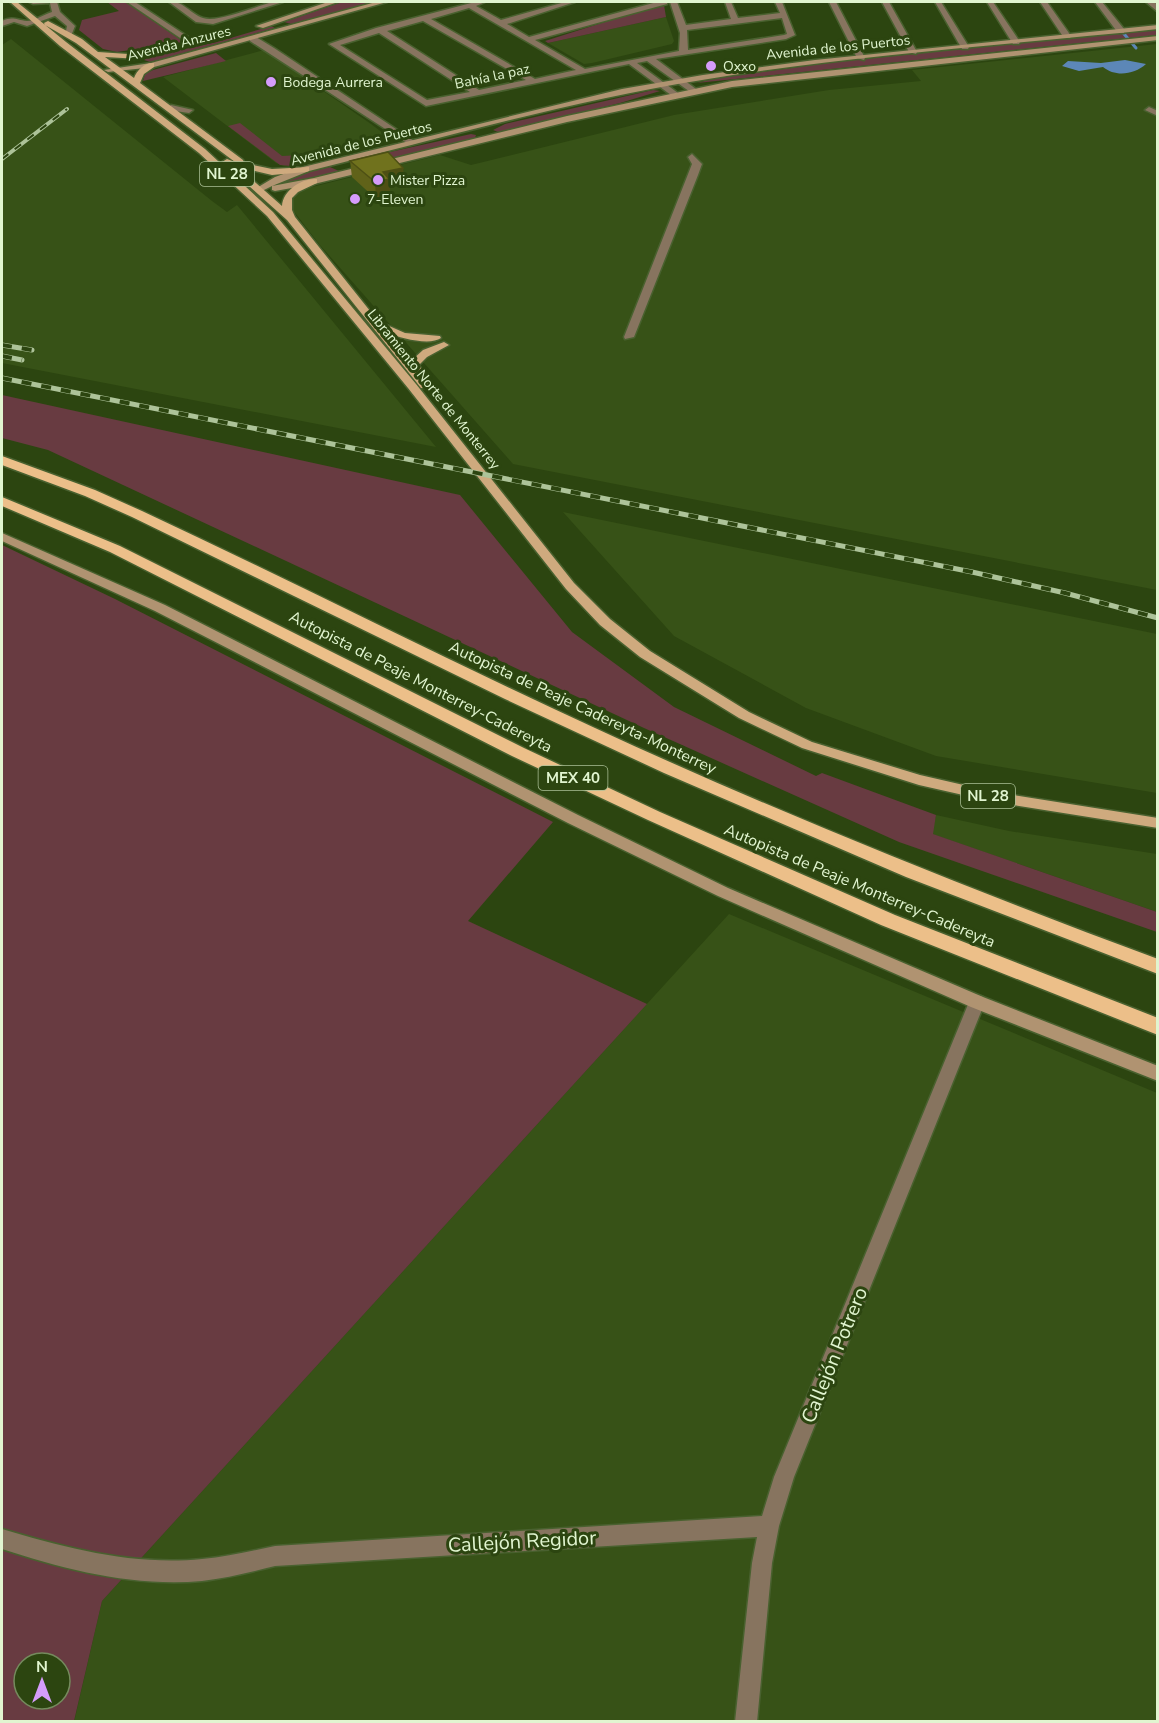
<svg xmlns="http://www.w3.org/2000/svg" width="1159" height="1723" font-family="'Nunito Sans',sans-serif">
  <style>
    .built { fill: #375217 }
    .green { fill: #683b41; fill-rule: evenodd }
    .water { fill: #5c87b7 }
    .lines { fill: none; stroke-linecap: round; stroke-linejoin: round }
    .stream { stroke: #5c87b7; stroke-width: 3 }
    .street-casing { stroke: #49612f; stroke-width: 3 }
    .secondary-casing { stroke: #49612f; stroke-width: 3 }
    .primary-casing { stroke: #49612f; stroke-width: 3 }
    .highway-casing { stroke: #49612f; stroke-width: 3 }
    .street { fill: #87745f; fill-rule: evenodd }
    .secondary { fill: #b09371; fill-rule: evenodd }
    .primary { fill: #cfaa7e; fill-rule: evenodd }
    .highway { fill: #ecbf89; fill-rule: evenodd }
    .rail-far1-casing { stroke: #adc399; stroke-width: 4 }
    .rail-casing { stroke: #adc399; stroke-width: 5 }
    .rail-far1 { stroke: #2c4510; stroke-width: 2; stroke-dasharray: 8; stroke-linecap: butt }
    .rail { stroke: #2c4510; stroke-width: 4; stroke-dasharray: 10; stroke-linecap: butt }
    .wall { fill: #606219 }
    .shaded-wall { fill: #4e5014 }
    .building { fill: #70721d; stroke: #4e5014; stroke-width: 1.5 }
    .poi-dot { fill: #d59cfb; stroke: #2c4510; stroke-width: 2 }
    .labels { text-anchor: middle; stroke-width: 6; stroke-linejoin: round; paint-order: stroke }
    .far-street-label { font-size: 14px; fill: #e1f5d0; stroke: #2c4510 }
    .far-poi-label { font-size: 14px; fill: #e1f5d0; stroke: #2c4510; text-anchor: start }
    .shield { fill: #2c4510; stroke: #abc096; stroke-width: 1.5 }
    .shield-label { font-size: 15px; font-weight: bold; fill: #e1f5d0 }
    .street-label { font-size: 16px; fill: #e1f5d0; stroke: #2c4510 }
    .near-street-label { font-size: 20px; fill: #e1f5d0; stroke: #2c4510 }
  </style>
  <rect width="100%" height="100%" fill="#2c4510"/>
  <!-- built -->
  <path class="built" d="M666,17l8,24 -2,3 -80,19 -8,1 -36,-21z
    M11,39l201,162 15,11 10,-7 199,242 -434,-84v-318z
    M1157,44v546l-644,-126 -194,-220 -27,-35 -1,-6v-5l5,-6 8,-3 136,-34 31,10 203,-50 155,-25 92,-9 -9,-11z
    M264,50l107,74 17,13v4l-38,11 -66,14 -8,-3 -113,-86z
    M563,512l594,122v159l-221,-37 -130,-48 -132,-72z
    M936,815l73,16 148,23v58l-225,-78z
    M729,914l428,179v628l-1083,1 28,-121z"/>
  <!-- green -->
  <path class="green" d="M107,2h19l58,40 -67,10 -14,-3 -24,-19 3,-10 37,-9z
    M342,2h32l-83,22 -7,-2z
    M658,5h6l2,12 -118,26 -3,-2z
    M271,26l4,2 -117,32 -8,2 -6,-2 5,-3 68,-15z
    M1157,29v6l-460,48 15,-4 123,-17z
    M216,53l10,8 -83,20 2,-7 8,-4z
    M653,90l7,1 -40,12 -114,28 -8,1 -5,-2 12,-6z
    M240,123l42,33 39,-2 6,4 -36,8 -11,-1 -52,-39z
    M471,134l5,1 -1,3 -108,27 5,-9z
    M330,167l9,4 -52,14 -8,-2 4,-5z
    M2,395l458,100 112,137 102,75 142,69 6,-3 114,42 -3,19 224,78v20l-258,-90 -255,-114 -596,-278 -46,-12z
    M2,545l113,54 438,223 -85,99 179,83 -545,597 -28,120h-72zM24,1663h36v36h-36z"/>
  <!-- water -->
  <path class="water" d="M1125,60l21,4c-12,11 -31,13 -43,3l-24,4 -17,-5 6,-5 33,2z"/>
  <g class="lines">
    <!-- stream -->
    <path class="stream" d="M1119,28l17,20"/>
    <!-- street casing -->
    <g class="street-casing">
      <path id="street" d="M29,2h28l3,10 15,14 -4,10h-6l2,-10 -12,-10 -28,10 -13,-4 -12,4v-5c11,-5 14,-1 25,0 7,0 18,-7 25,-9l-2,-9 -17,1z
        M127,2h8l64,42 -7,2z
        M169,2c14,-2 21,12 34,16 15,5 53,-12 70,-16h10l-70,22 -17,-2z
        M475,2h10l-9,4 25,14 64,-18h10l-68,22 22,13 128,-35h10v2l-132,36 50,29 94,-18 1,-18 -10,-31h7l9,23 45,-6 -6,-17h6l7,16 42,-5 -5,-11h7l13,33 -9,4 -130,20 40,30v4l-3,1 -46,-33 -10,2 41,30 1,2 -4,3 -46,-34 -203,42 -97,-62 47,-16zM469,8l107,62 -41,9 -104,-60zM782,18l5,16 -3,1 -96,15 -1,-20zM423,21l103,59 -47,10 -92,-59zM379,33l91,59 -43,8 -87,-55z
        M829,2h7l29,56 -1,2 -7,-2z
        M882,2h7l28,50 -1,2 -7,-2z
        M935,2h6l28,45 -1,2h-6z
        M987,2h6l27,40 -1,2h-6z
        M1040,2h7l24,34 -1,2h-6z
        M1095,2h7l22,27v4h-6z
        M1146,2h8l4,3v7z
        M250,37h6l18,11 143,95 -7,2 -160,-104z
        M171,105l22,5 -4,3 -21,-3 -1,-2z
        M1149,107l9,4v5l-13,-6z
        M692,154l10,10 -4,11 -64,162 -9,2 -1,-2 68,-173 -4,-7z
        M977,995l6,2 2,5 -191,475 -15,49 -7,37 -15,159h-22l17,-159 5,-26 -482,29c-24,6 -48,12 -73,15 -68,6 -136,-11 -200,-32v-20c64,19 132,37 200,30 25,-2 49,-8 73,-13l487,-30 12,-39 195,-475 2,-5z"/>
    </g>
    <!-- secondary casing -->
    <g class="secondary-casing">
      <path id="secondary" d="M328,2h10l-75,26 -7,-2z
        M376,2h11l-233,65 -46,5 -4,-2 47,-7z
        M1158,25v4c-152,16 -305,26 -456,51 -132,21 -263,59 -393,91l-37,15 42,-8 253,-62 165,-35 426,-45v4l-426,47 -165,35 -253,62 -39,7 -3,-1v-4l-12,6 -5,-3 20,-12 28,-10 319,-78 81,-14 112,-15z
        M2,533l163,72 413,210 150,73 255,109 175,69v15l-187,-74 -253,-111 -150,-73 -413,-212 -153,-70z"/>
    </g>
    <!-- primary casing -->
    <g class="primary-casing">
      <path id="primary" d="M10,2h7l49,40 139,107 68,63 143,172 158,199 36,36 40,32 99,61 63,30 108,33 74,17 164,26v10l-164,-26 -75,-17 -117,-37 -63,-30 -99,-61 -40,-32 -34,-36 -158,-201 -141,-172 -68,-63 -139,-107z
        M48,21l34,18 16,13 45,3 1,2 -4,2 -35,-2 29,21c3,-8 11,-16 20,-15v4l-10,7 -4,9 103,77 1,3 28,6 37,-2v4l-3,1 -34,3 -34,-8 44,39c1,-16 20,-28 35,-27v4l-19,9 -6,6v12l3,7 83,104 27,12 35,3 1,2c-11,8 -41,0 -53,-5l23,28 12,-11 21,-8 5,3 -22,12 -8,8 11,21 -1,2h-8l-134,-168 -65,-58 5,-3 8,3 -159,-119 -31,-18 -1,-2z"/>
    </g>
    <!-- highway casing -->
    <g class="highway-casing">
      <path id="highway" d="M2,456l93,34 47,21c152,71 301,147 453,217 184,85 372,160 563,231v15l-252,-97 -242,-104 -159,-74 -373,-182 -47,-21 -83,-31z
        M2,497l118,49 404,202 136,64 235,103 263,103v17l-277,-110 -233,-105 -136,-64 -402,-204 -108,-46z"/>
    </g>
    <!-- street -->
    <use href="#street" class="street"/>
    <!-- secondary -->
    <use href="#secondary" class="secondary"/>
    <!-- primary -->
    <use href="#primary" class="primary"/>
    <!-- highway -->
    <use href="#highway" class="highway"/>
    <!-- rail-far1 casing -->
    <g class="rail-far1-casing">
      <path id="rail-far1" d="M2,159l65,-50"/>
    </g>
    <!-- rail casing -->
    <g class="rail-casing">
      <path id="rail" d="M2,345l30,5
        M2,356l20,4
        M2,378l970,194 93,21 93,25"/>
    </g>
    <!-- rail-far1 -->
    <use href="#rail-far1" class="rail-far1"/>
    <!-- rail -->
    <use href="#rail" class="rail"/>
  </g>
  <!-- wall -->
  <path class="wall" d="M350,161l55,22 -15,4v8l-14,4 -24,-22z"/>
  <!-- shaded-wall -->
  <path class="shaded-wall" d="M403,168l2,15 -15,4v8l-14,4 -1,-17 8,-10z"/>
  <!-- building -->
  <path class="building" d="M388,152l15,16 -20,4 6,7 -14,3 -25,-21z"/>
  <!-- markers -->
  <g class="poi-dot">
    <circle cx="711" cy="66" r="6"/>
    <circle cx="271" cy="82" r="6"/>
    <circle cx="378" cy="180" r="6"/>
    <circle cx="355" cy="199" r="6"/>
  </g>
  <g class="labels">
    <!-- far-street labels -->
    <g class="far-street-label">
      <text transform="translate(179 43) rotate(-14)" y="5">Avenida Anzures</text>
      <text transform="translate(838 47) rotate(-6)" y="5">Avenida de los Puertos</text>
      <text transform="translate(492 76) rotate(-12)" y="5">Bahía la paz</text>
      <text transform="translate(361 143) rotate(-14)" y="5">Avenida de los Puertos</text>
      <text transform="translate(434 389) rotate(51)" y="5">Libramiento Norte de Monterrey</text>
    </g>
    <!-- far-poi labels -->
    <g class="far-poi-label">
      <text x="723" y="71">Oxxo</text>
      <text x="283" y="87">Bodega Aurrera</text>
      <text x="390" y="185">Mister Pizza</text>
      <text x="367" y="204">7-Eleven</text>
    </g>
    <!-- shield labels -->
    <g class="shield">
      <rect x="200" y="162" width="54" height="24" rx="4.5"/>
      <rect x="538.5" y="766" width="69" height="24" rx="4.5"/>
      <rect x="961" y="784" width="54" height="24" rx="4.5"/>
    </g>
    <g class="shield-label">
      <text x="227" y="179">NL 28</text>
      <text x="573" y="783">MEX 40</text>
      <text x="988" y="801">NL 28</text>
    </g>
    <!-- street labels -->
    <g class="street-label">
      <text transform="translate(421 681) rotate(27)" y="6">Autopista de Peaje Monterrey-Cadereyta</text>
      <text transform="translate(583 707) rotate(25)" y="6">Autopista de Peaje Cadereyta-Monterrey</text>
      <text transform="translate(860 885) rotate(23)" y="6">Autopista de Peaje Monterrey-Cadereyta</text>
    </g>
    <!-- near-street labels -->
    <g class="near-street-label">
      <text transform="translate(834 1355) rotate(-68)" y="7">Callejón Potrero</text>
      <text transform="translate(522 1541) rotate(-3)" y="7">Callejón Regidor</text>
    </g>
  </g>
  <!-- border -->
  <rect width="1159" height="1723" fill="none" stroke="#e1f5d0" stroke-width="6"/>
  <!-- north arrow -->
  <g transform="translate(42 1681)"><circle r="28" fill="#2c4510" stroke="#748b5d" stroke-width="1.5"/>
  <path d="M0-4.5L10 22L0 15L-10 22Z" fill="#d59cfb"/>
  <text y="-9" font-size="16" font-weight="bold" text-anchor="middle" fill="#e1f5d0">N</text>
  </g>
</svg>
